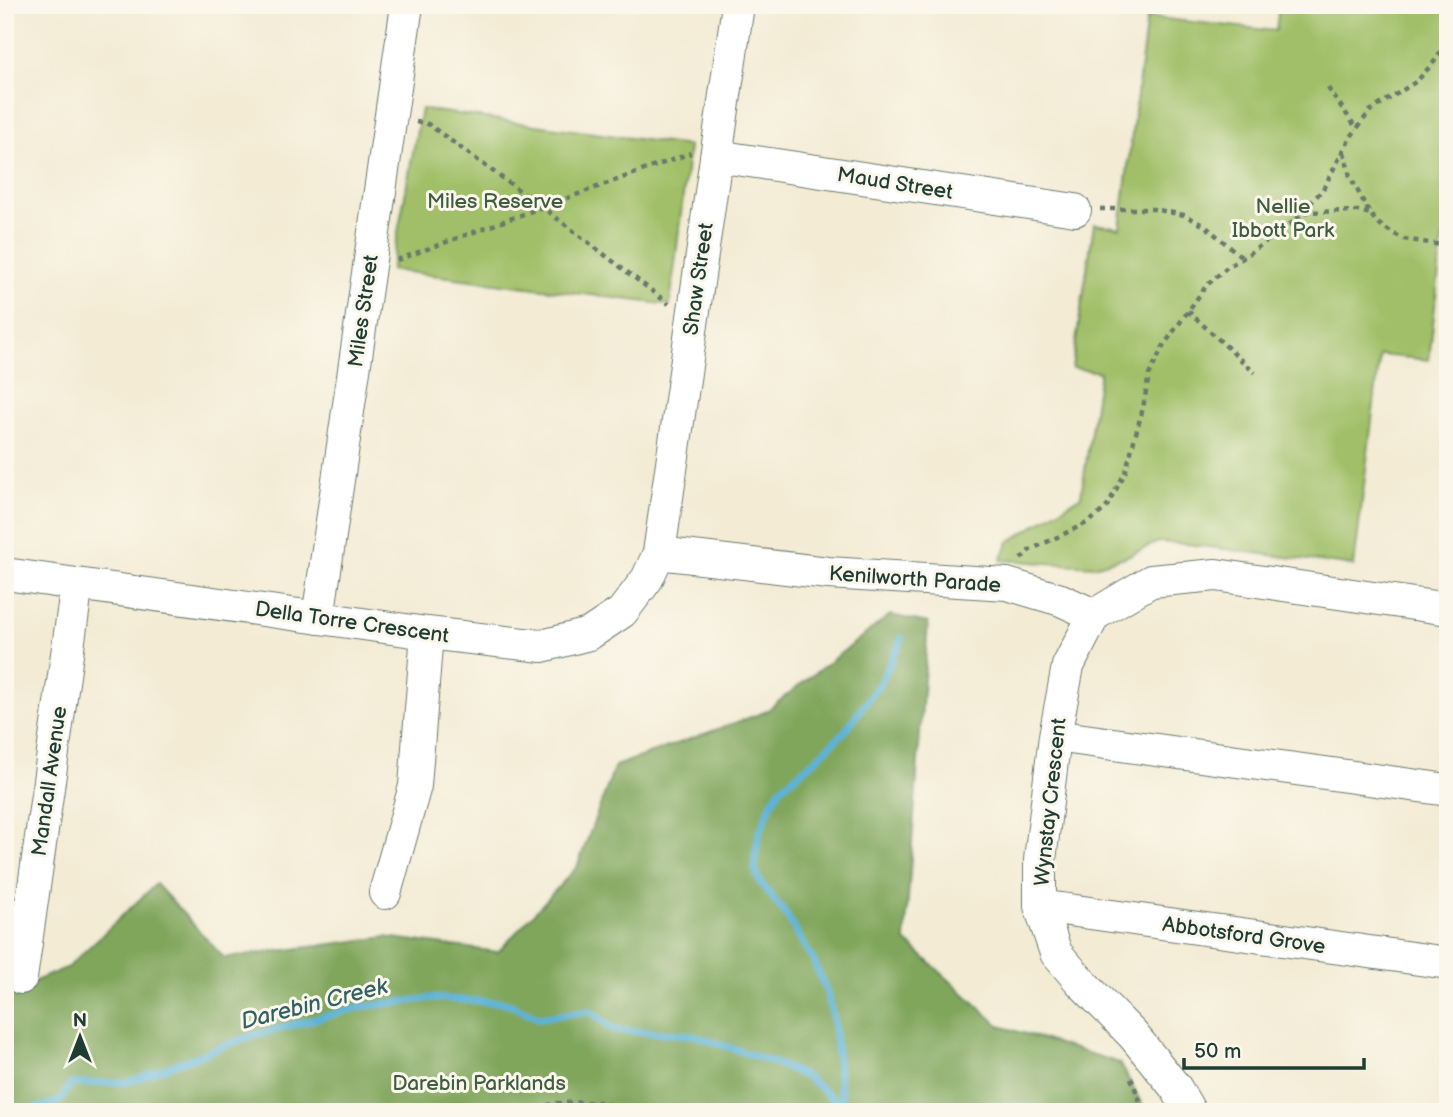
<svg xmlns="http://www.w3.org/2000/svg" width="1453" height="1117" font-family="'Balsamiq Sans',sans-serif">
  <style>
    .green { fill: #a0bf67; stroke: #607e4e; stroke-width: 2 }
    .forest { fill: #80a65c; stroke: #507248; stroke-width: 2 }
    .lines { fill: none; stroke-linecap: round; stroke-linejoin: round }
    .stream { stroke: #5bb3d8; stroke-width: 7 }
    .minor-casing { stroke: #697a6c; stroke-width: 34 }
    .path { stroke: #697a6c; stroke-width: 4.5; stroke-dasharray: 5 5; stroke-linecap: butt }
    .minor { stroke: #fff; stroke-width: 32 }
    .labels { text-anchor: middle; stroke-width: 6; stroke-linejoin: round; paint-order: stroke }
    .street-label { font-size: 21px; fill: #1f3d34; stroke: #fbf7ec }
    .park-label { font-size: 21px; fill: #3f5e41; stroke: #fbf7ec }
    .water-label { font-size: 23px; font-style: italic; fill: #316065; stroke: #fbf7ec }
  </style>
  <rect width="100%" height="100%" fill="#fbf7ec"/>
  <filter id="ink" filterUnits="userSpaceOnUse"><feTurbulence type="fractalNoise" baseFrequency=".0143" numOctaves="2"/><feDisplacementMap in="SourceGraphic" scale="14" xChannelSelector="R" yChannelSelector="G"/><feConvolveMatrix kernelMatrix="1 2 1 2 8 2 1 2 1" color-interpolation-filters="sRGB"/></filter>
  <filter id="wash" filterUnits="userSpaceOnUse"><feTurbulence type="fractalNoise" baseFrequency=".00686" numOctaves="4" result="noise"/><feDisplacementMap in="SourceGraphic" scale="28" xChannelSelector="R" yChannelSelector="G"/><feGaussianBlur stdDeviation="1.57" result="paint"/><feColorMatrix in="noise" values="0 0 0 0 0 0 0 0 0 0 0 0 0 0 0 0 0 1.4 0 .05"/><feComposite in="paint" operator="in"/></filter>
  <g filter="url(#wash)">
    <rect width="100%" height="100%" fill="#f3ebd4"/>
    <!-- green -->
    <path class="green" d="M1279,5h151l11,2v-2h7v185l-19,170 -49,-5 -26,211 -167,-22 -29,-2 -33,15 -31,9 -93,-6 8,-18 72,-46 19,-124 -28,-4 22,-144 26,4 27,-211 129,14z
      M421,109l268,37 -19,159 -279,-35z"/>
    <!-- forest -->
    <path class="forest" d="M890,615l38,8 -23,317 95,86 120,37 26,49h-1141v-118l63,-27 88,-83 68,74 162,-21 112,15 79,-85 38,-101 150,-54z"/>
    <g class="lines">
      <!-- stream -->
      <path class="stream" d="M842,1107l-8,-84 -6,-28 -15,-35 -28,-47 -25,-31 -5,-12v-13l4,-23 13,-32 9,-14 34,-28 31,-30 36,-50 20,-42
        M23,1112l37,-11 11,-17 57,-2 120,-45 112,-30 72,-9 75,5 32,15 51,-7 24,19 79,5 79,27 35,15 35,30 13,5
        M960,1112l16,-6 50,1 5,5"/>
    </g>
  </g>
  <g filter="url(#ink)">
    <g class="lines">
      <!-- minor casing -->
      <g class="minor-casing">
        <path id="minor" d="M716,156l359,54
          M659,553l169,20 179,11 54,16 33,15
          M5,574l422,59 115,13 47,-12 33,-22 25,-33 12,-26 79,-548
          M1094,615l-26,51 -13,70 -15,124v46l16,47 24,28 53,54 43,53 14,24
          M1094,615l57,-34 65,-6 232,34
          M318,618l89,-613
          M1055,736l393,54
          M385,893l30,-107 12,-153
          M1040,906l408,57
          M21,978l56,-394"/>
      </g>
      <!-- path -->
      <path class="path" d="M1328,88l29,41
        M416,122l12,2 114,83 127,97
        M1344,152l6,24 15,29 11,17 15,10 13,7 44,7
        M1100,209h53l31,6 21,11 38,32
        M1304,212l54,-1 13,3
        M397,260l294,-107
        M1188,311l67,62
        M1021,559l9,-9 59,-28 17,-14 19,-35 18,-65 6,-33 15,-30 42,-59 21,-19 16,-9 53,-38 27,-31 27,-51 20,-27 47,-30 17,-19 14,-22
        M1131,1078l13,34
        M517,1112l40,-9 42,-1 39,10"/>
      <!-- minor -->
      <use href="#minor" class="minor"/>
    </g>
  </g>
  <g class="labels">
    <!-- street labels -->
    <g class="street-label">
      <text transform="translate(895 183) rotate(9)" y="7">Maud Street</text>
      <text transform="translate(698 279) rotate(-82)" y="7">Shaw Street</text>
      <text transform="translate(363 311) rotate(-82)" y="7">Miles Street</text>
      <text transform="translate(915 579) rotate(4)" y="7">Kenilworth Parade</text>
      <text transform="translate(352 622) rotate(8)" y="7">Della Torre Crescent</text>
      <text transform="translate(49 781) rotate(-82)" y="7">Mandall Avenue</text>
      <text transform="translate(1050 802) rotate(-84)" y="7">Wynstay Crescent</text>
      <text transform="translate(1244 935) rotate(8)" y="7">Abbotsford Grove</text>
    </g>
    <!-- park labels -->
    <g class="park-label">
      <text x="495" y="208">Miles Reserve</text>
      <text x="1283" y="213">Nellie<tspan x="1283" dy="24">Ibbott Park</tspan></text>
      <text x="479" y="1090">Darebin Parklands</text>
    </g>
    <!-- water labels -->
    <g class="water-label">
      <text transform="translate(314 1003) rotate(-14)" y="8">Darebin Creek</text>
    </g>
  </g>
  <!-- margin -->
  <rect width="1453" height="1117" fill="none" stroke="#fbf7ec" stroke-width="28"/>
  <!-- north arrow -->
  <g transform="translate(80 1037)" stroke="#fbf7ec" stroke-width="5" paint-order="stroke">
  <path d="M0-5L12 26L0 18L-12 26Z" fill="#1f3d34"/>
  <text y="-10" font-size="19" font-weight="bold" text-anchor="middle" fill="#1f3d34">N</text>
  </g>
  <!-- scale -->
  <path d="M1184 1058v10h180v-10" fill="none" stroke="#1f3d34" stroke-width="3.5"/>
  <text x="1194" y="1058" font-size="21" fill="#1f3d34" stroke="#fbf7ec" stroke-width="5" paint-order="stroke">50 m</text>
</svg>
